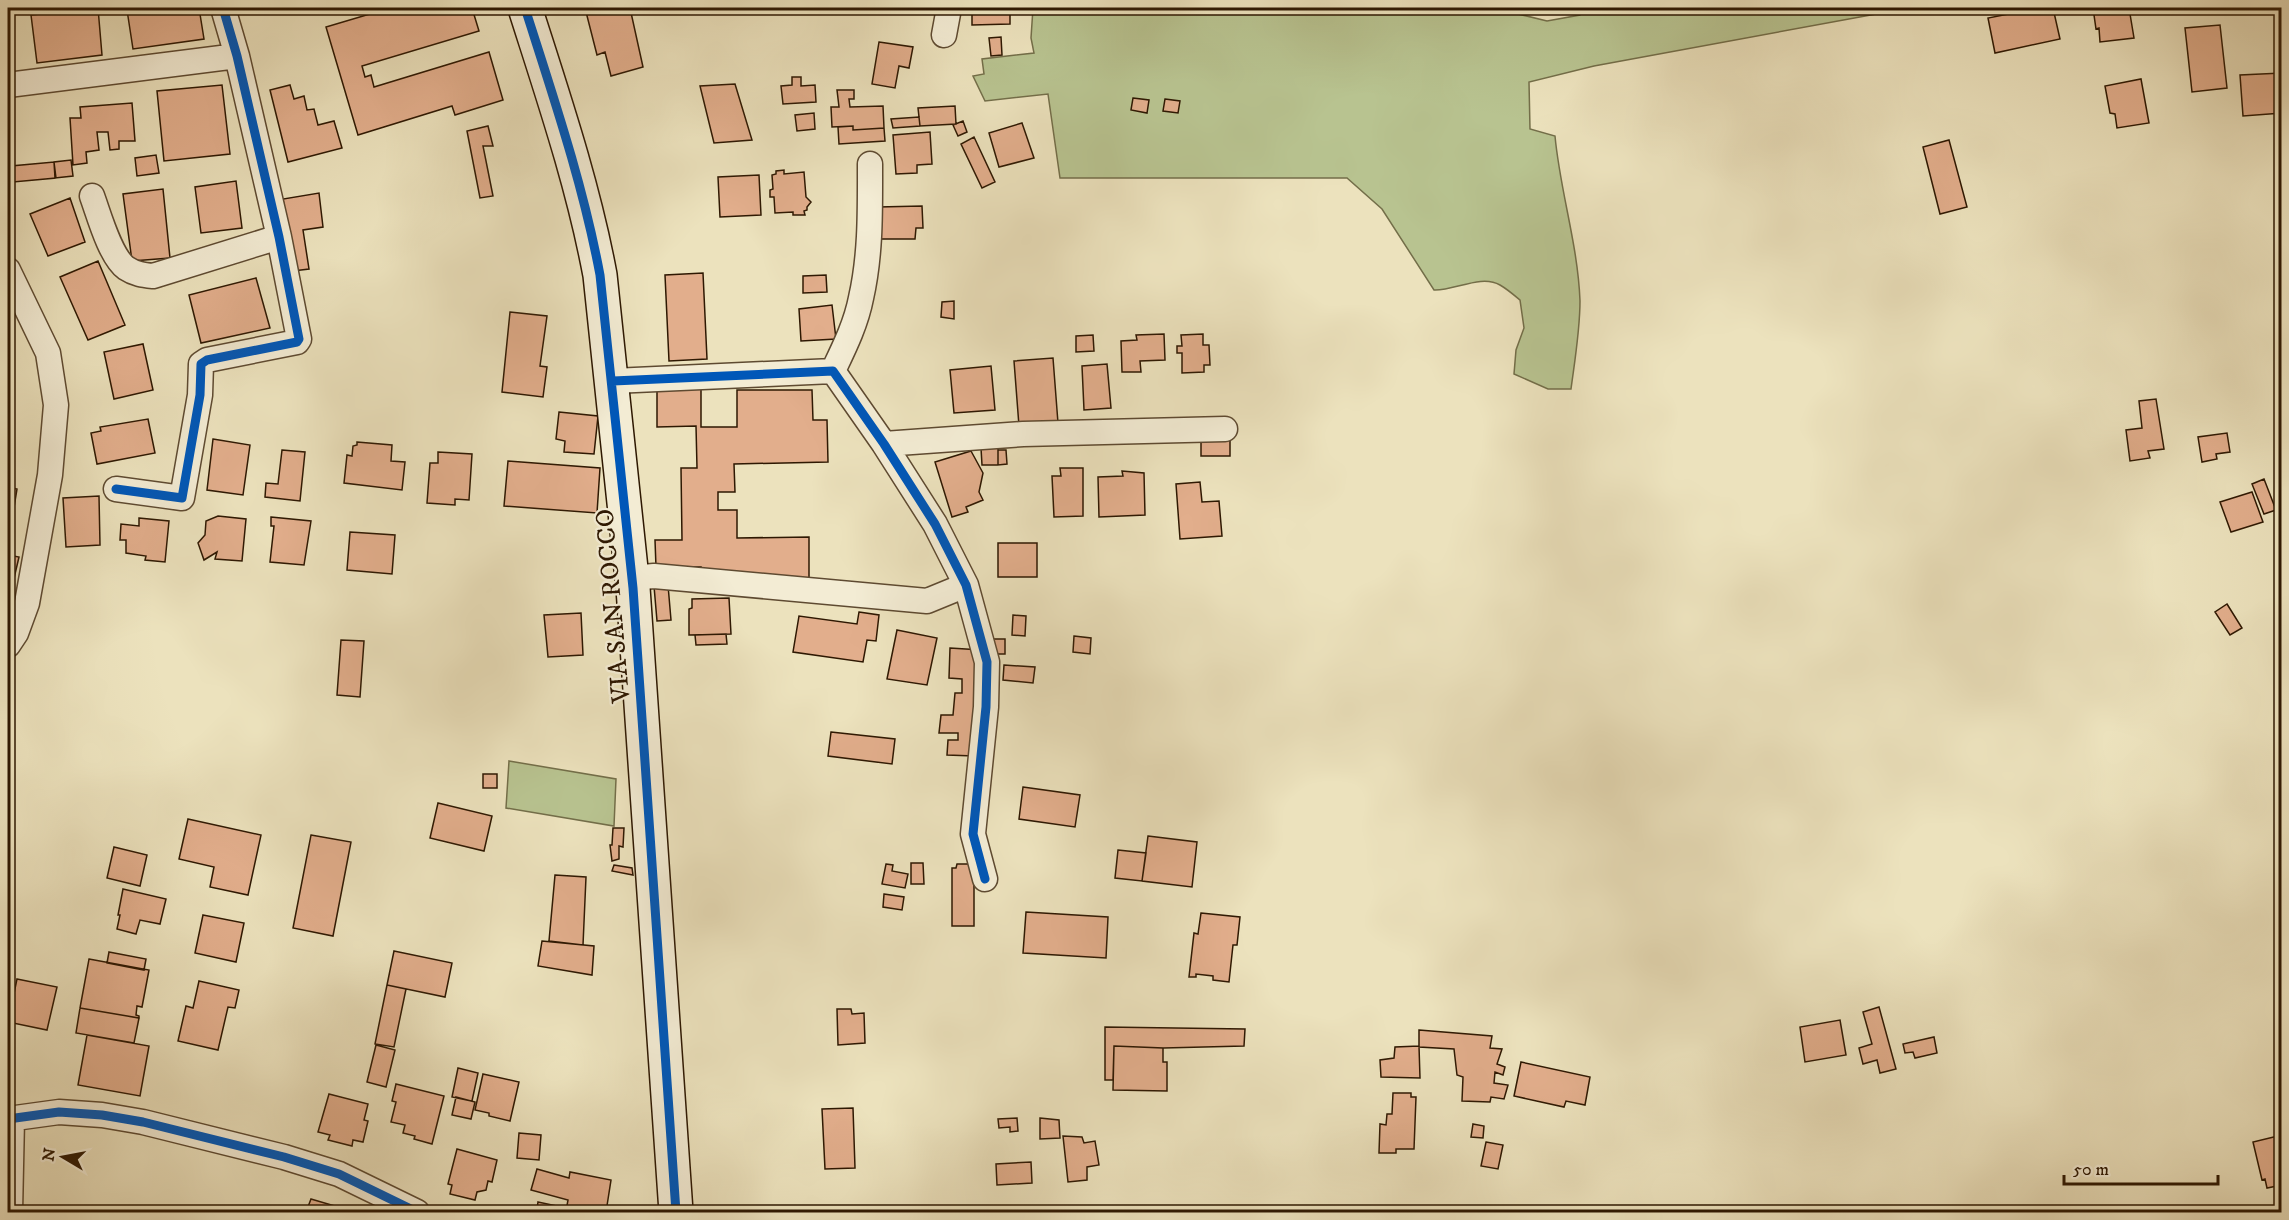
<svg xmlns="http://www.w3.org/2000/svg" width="2289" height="1220" font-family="'IM FELL DW Pica',serif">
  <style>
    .green { fill: #b8c390; stroke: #736e49; stroke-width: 1.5 }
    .building { fill: #e2ae8c; stroke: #2e1802; stroke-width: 1.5 }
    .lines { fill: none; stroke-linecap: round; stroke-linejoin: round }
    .street-casing { stroke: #5e4a31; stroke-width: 27 }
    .secondary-casing { stroke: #2e1802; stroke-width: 36 }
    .street { stroke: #f3ecd4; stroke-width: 24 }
    .secondary { stroke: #f3ecd4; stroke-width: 33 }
    .cycleway-casing { stroke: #f3ecd4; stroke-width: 13 }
    .cycleway { stroke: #0057b8; stroke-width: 9 }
    .labels { text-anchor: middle; stroke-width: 4.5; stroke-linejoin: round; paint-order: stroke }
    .street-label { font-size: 26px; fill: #2e1802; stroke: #f3ecd4 }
  </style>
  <rect width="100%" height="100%" fill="#ece2bd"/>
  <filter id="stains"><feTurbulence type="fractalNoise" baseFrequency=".00333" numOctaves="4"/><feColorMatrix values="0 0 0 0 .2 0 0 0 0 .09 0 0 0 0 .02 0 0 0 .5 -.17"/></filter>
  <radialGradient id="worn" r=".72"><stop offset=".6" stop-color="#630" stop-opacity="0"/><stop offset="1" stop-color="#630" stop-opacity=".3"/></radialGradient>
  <!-- green -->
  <path class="green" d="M1033,8h471l2,3 41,10 33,-6 2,-7h395l-79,2 -304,56 -65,16 1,47 25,7c5,55 23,109 25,165 0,29 -5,58 -9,88h-23l-34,-15 2,-24 8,-22 -4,-28c-6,-5 -13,-11 -20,-15 -19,-11 -46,6 -66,5l-52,-81 -35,-31h-287l-12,-84 -63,7 -12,-25 11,-2 -2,-15 52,-6 -3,-15z
    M509,761l107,18 -2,47 -108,-18z"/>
  <!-- building -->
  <path class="building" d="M98,8l4,47 -65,8 -6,-48z
    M142,8h57l5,31 -71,10 -6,-39z
    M390,8h82l7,23 -117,35 3,11 6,-2 3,12 115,-35 14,48 -48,15 -3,-9 -94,29 -32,-108z
    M585,8h45l13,59 -32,9 -6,-24 -8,3z
    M972,8h38v16l-38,1z
    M2039,8h14l7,31 -65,14 -7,-35z
    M2093,8h36l5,30 -34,4 -1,-14 -3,1z
    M2220,25l7,63 -35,4 -7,-64z
    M1001,37l1,18 -11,1 -2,-18z
    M879,42l34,5 -4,21 -10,-2 -4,22 -23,-4z
    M2282,73v40l-39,3 -3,-41z
    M792,77h9v9l14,-1 1,17 -33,2 -2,-18 11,-1z
    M2141,79l8,44 -32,5 -2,-14 -5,-1 -5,-27z
    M735,84l17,56 -38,3 -14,-57z
    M222,85l8,69 -66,7 -7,-70z
    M290,85l4,14 10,-3 3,14 7,-1 4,16 16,-4 8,27 -54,14 -18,-72z
    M837,90h17v9h-5l1,8 33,-1 1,22 -31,2v-4l-21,1 -1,-20h8z
    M1133,98l16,2 -2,13 -16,-3z
    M1165,99l15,2 -2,12 -15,-2z
    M132,103l3,38h-16v8l-9,1 -2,-18h-11l2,18 -13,2 1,11 -14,2 -3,-47h11l-1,-11z
    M955,106l1,18 -36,2 -2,-18z
    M814,113l1,16 -18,2 -2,-16z
    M919,117l1,9 -27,2 -2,-9z
    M963,121l4,11 -9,4 -5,-11z
    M1022,123l12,35 -35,9 -10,-34z
    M488,126l5,20h-10l10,50 -13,2 -13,-67z
    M853,126v4l31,-2 1,13 -46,3 -1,-17z
    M930,132l2,32 -15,1v8l-21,1 -3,-39z
    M974,137l21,45 -13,6 -21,-44z
    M1949,140l18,67 -27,7 -17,-67z
    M156,155l3,18 -22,3 -2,-18z
    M71,160l2,16 -18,2 -1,-16z
    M54,162l2,16 -43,4 -2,-16z
    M784,170v4l20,-2 2,25 5,5 -4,5v3l-3,1 1,4h-12v-3l-18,1 -1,-16h-4v-7l3,-1 -1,-14 4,-1v-3z
    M759,175l2,40 -41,2 -2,-40z
    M236,181l6,47 -41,5 -6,-46z
    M163,189l7,69 -38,3 -9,-67z
    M319,193l4,34 -20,3 6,39 -16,2 -10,-72z
    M70,198l15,44 -37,14 -18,-42z
    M922,206l1,22h-7l-1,11h-36l-1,-32z
    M98,261l27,64 -37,15 -28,-63z
    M703,273l4,86 -38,2 -4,-86z
    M826,275l1,17 -24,1v-17z
    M256,278l14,50 -69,15 -12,-48z
    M954,301v18l-13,-2 1,-15z
    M832,305l4,34 -35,2 -2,-32z
    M510,312l37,4 -7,50 7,1 -4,30 -41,-5z
    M1164,334l1,26 -25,1 1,11h-19l-1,-31 16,-1 -1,-5z
    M1203,334v11h6l1,20h-6v7l-22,1v-20h-5v-7h5l-1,-11z
    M1093,335l1,16 -18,1v-16z
    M143,344l10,46 -39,9 -10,-47z
    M1053,358l5,65 -39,3 -5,-65z
    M1107,364l4,44 -27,2 -2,-44z
    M991,366l4,44 -41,3 -4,-43z
    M657,388h44v39h36v-37h75l1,30h14l1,42 -94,2 1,28h-17v18h19v28l72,-1v47l-108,-7v-10h-45l-1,-27h27l-1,-72h16l-1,-42 -39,1z
    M2156,399l8,50 -16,2 2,7 -20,3 -4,-31 16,-2 -3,-27z
    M559,412l39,4 -4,38 -30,-2 1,-11 -9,-2z
    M148,419l7,34 -58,11 -6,-31 10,-2 -1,-4z
    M2227,433l3,19 -14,2 1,5 -15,3 -4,-25z
    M1230,436v20h-29v-19z
    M213,439l37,6 -7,50 -36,-5z
    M357,442l35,3 -1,16 14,1 -3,28 -58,-7 3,-28 5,1 1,-10 4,-1z
    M981,448h17v17h-16z
    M282,450l23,2 -5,49 -35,-4 1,-14 12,1z
    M998,450h8l1,14 -9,1z
    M971,451l12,22 -4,19 4,8 -17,7 2,5 -16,5 -17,-55z
    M438,452l34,2 -3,46 -14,-1v6l-28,-2 3,-40h8z
    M508,461l92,7 -3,45 -93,-7z
    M1060,468h23v48l-29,1 -2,-41h9z
    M1122,471l22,2 1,42 -46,2 -1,-40 25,-1z
    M2264,479l12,31 -12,4 -12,-30z
    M1200,482l2,20 17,-1 3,35 -42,3 -4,-55z
    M8,487l9,2 -7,43 -2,-1z
    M2252,492l11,30 -32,10 -11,-30z
    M99,496l1,49 -34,2 -3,-49z
    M218,516l28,3 -4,42 -27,-2 2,-7 -13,8 -6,-17 7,-8 1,-14z
    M271,517l40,4 -7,44 -34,-3 4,-36h-3z
    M139,518l30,3 -4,41 -20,-2 1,-4 -20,-3v-13h-6l1,-16 18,2z
    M350,532l45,3 -3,39 -45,-4z
    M998,543h39v34h-39z
    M8,555l11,2 -8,34 -3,-1z
    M668,585l3,35 -14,1 -3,-35z
    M729,598l2,36 -42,1v-26l3,-1v-9z
    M2227,604l15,24 -12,7 -15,-23z
    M859,612l20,3 -3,26 -9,-1 -4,22 -70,-10 6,-36 58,8z
    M581,613l2,42 -35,2 -4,-42z
    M1013,615l13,1 -1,20 -13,-1z
    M897,630l40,8 -10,47 -40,-6z
    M726,634l1,10 -31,1 -1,-10z
    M1074,636l17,2 -1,16 -17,-2z
    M991,639h14v15h-14z
    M341,640l23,1 -4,56 -23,-2z
    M950,648l31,2 -7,106 -27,-1 1,-15h10v-7h-19l2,-18h12l2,-22h7v-14l-13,-1z
    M1004,665l31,2 -2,16 -30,-3z
    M831,732l64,7 -3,25 -64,-8z
    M483,774h14v14h-14z
    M1023,787l57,8 -5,32 -56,-8z
    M438,803l54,13 -8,35 -54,-13z
    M188,819l73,16 -13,60 -38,-8 4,-20 -35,-8z
    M613,828h11l-1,19 -4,-1v13l-7,2 -2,-16h2z
    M311,835l40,7 -18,94 -40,-8z
    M1148,836l49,6 -5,45 -50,-6z
    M114,847l33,8 -7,31 -33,-8z
    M1118,850l28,3 -4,28 -27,-3z
    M911,863h12l1,21h-13z
    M886,864l7,1 -1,6 16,3 -3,14 -23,-4z
    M957,864h17v62h-22v-58h4z
    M614,865l18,3 1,7 -21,-4z
    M555,875l31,2 -3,68 -34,-4z
    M123,889l43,10 -6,25 -20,-4 -4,14 -19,-5 3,-14h-2z
    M884,894l20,3 -2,13 -19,-3z
    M1026,912l82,5 -2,41 -83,-5z
    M1201,913l39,4 -3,28h-4l-4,37 -16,-2v-4l-17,-2v3h-7l5,-44 4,1z
    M203,915l41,8 -8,39 -41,-9z
    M542,941l52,5 -2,29 -54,-9z
    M394,951l58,12 -7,34 -58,-12z
    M109,952l37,7 -2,11 -37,-7z
    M89,959l60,11 -7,37 -5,-1 -1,9 3,1v2l-59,-10z
    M17,979l40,8 -10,43 -39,-8z
    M199,981l40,9 -4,18 -7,-1 -10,43 -40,-9 8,-35 7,2z
    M387,985l19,4 -12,58 -19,-3z
    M1879,1007l17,62 -16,4 -3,-13 -14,4 -4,-16 13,-4 -9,-32z
    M80,1008l59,10 -5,25 -58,-10z
    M837,1009h14l1,5 12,-1 1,30 -27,2z
    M1840,1020l6,35 -41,7 -5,-35z
    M1105,1027l140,2 -1,17 -81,2 -49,-2 -1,34h-8z
    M1419,1030l73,6 -2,12 12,1 -5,15 8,3 -2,8 -8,-3 -1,11 14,2 -4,14 -13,-2 -1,5 -28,-1 1,-24 -6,-2 -3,-26 -35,-2z
    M87,1035l62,11 -9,50 -62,-11z
    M1934,1037l3,16 -22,5 -2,-6 -8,1 -2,-9z
    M376,1045l19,5 -9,37 -19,-5z
    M1114,1046l49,2v14h4v29l-54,-1z
    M1419,1046l1,32 -39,-1 -1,-17 14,-2 1,-11z
    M1521,1062l69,15 -5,28 -19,-4 -2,6 -50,-11z
    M458,1068l20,5 -6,28 -20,-4z
    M483,1074l36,8 -9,39 -21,-5v-3l-14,-3z
    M396,1084l48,12 -12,48 -18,-5 1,-3 -12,-3 2,-8 -14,-3 5,-20 -4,-1z
    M1393,1093h18v4h5l-2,52h-18v4h-17l1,-29 6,1 1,-11h5z
    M329,1094l39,10 -4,16 4,1 -5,21 -10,-2 -1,6 -24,-6 2,-5 -12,-3z
    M456,1097l19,5 -4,17 -19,-4z
    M853,1108l2,60 -30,1 -3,-60z
    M1017,1118l1,13 -8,1v-5l-11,1 -1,-9z
    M1040,1118l19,2 1,18 -20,1z
    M1473,1124l11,2 -1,12 -12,-1z
    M519,1133l22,2 -2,25 -22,-2z
    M2282,1135v50l-15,3 -2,-9 -3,1 -9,-38z
    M1063,1136l19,1 2,6 11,-2 4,24 -12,2v13l-19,2z
    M1486,1142l17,3 -5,24 -17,-3z
    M457,1149l40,11 -5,22 -4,-1 -2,9 -9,2 -2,8 -25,-6 2,-9 -4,-1z
    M1031,1162l1,21 -35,2 -1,-21z
    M537,1169l32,9 1,-6 41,8 -5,32 -40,-1 2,-11 -37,-10z
    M311,1199l34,10 -1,3h-38z
    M538,1202l19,4 -2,6 -18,-3z"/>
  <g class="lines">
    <!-- street casing -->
    <g class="street-casing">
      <path id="street" d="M944,35l5,-27
        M8,85l229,-29
        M92,196c7,19 18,60 34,72 9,6 17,7 27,8l126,-39
        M8,270l40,83 8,52 -6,70 -23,128 -11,30 -8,12
        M833,371c11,-23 23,-47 28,-73 10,-44 9,-89 9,-134
        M613,381l220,-10 51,73 51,80 31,61 21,77 -1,45 -13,127 12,45
        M884,444l139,-10 202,-5
        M116,489l66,9 18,-103 1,-31 6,-4 90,-18 2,-3 -20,-102 -42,-181 -14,-48
        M632,578l22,-2 273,25 39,-16
        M8,1119l51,-7 43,3 41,7 141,35 55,17 78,38
        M10,1212l2,-93"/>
    </g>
    <!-- secondary casing -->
    <g class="secondary-casing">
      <path id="secondary" d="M525,8c28,88 58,176 75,267l33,313 43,624"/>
    </g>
    <!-- street -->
    <use href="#street" class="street"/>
    <!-- secondary -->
    <use href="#secondary" class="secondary"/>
    <!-- cycleway casing -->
    <g class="cycleway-casing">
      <path id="cycleway" d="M525,8c28,88 58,176 75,267l33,313 43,624
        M613,381l220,-10 51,73 51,80 31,61 21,77 -1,45 -13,127 12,45
        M116,489l66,9 18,-103 1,-31 6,-4 90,-18 2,-3 -20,-102 -42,-181 -14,-48
        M8,1119l51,-7 43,3 41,7 141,35 55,17 78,38"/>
    </g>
    <!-- cycleway -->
    <use href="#cycleway" class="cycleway"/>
  </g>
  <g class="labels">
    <!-- street labels -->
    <g class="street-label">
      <text transform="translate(612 606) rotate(-95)" y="9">VIA SAN ROCCO</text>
    </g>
  </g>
  <!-- margin -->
  <rect width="2289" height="1220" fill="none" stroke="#ece2bd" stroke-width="30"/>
  <rect x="9" y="9" width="2271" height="1202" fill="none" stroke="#2e1802" stroke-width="3"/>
  <rect x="15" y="15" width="2259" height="1190" fill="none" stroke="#2e1802" stroke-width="1.5"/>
  <!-- north arrow -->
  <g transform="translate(63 1157) rotate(280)" stroke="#f3ecd4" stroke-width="4.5" paint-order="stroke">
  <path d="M0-4.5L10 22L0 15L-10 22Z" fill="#2e1802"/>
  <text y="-9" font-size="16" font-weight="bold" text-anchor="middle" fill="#2e1802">N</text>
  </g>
  <!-- scale -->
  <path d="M2064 1175v9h154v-9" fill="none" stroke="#2e1802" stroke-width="3"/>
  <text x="2073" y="1175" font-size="18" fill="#2e1802" stroke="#f3ecd4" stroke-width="4.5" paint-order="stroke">50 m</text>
  <rect width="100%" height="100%" filter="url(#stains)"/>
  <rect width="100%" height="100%" fill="url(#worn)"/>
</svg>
